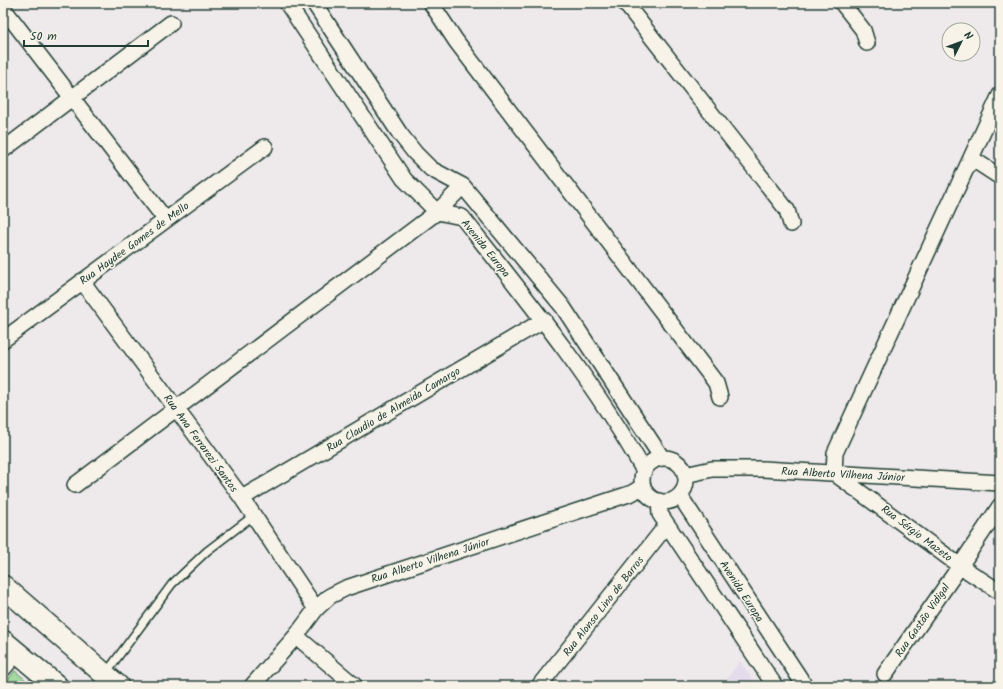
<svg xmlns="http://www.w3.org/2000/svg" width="1003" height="689" font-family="Kalam,sans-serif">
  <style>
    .built { fill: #e4dcec }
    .green { fill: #a2da9e; stroke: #608c69 }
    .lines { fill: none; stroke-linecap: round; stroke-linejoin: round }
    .lane-casing { stroke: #1f3d34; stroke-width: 10 }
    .street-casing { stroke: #1f3d34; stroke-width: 18 }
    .secondary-casing { stroke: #1f3d34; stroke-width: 24 }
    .lane { stroke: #f7f3e8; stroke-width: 7 }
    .street { stroke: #f7f3e8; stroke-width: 15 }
    .secondary { stroke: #f7f3e8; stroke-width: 21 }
    .labels { text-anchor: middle; stroke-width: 3.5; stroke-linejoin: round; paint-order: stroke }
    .street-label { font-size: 11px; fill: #1f3d34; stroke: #f7f3e8 }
  </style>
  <rect width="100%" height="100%" fill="#eee9ea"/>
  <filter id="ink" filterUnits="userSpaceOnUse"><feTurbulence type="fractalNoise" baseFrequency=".025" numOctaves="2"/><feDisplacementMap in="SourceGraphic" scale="8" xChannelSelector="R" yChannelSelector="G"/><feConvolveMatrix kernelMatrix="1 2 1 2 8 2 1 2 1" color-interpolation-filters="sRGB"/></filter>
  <g filter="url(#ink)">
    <!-- built -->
    <path class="built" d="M740,661l17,25h-35z"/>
    <!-- green -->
    <path class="green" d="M15,671l18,15h-30z"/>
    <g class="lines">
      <!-- lane casing -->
      <g class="lane-casing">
        <path id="lane" d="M106,673l66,-89 35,-33 46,-35"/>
      </g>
      <!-- street casing -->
      <g class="street-casing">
        <path id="street" d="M287,3l117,176 33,33 25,5c65,82 131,163 182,254
          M314,3l86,131 15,19 16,16 32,17 100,121 99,151
          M431,3l25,38 260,342 4,14
          M625,3l162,207 4,14
          M842,3l21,27 4,13
          M3,8l162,211
          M1000,95l-165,358 -1,20 126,93 40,26
          M3,150l168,-127
          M971,158l29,19
          M82,281l160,217 74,111
          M3,340l262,-193
          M642 480a22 22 0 1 1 44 0a22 22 0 1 1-44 0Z
          M685,475l27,-6h51l237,14
          M75,485l362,-273 26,-26
          M680,496l125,190
          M242,498l302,-178
          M659,501l1,13 115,172
          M296,636l59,50
          M3,669l14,-16
          M885,674l75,-108 40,-60
          M252,686l44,-50 20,-27 14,-13 16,-8 286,-95 11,-7
          M539,686l123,-155 7,-4"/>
      </g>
      <!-- secondary casing -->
      <g class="secondary-casing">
        <path id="secondary" d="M3,586l115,100
          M3,641l54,45"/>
      </g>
      <!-- lane -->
      <use href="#lane" class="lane"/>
      <!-- street -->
      <use href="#street" class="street"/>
      <!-- secondary -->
      <use href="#secondary" class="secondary"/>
    </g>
  </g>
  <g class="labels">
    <!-- street labels -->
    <g class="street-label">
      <text transform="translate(134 243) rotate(-36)" y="4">Rua Haydee Gomes de Mello</text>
      <text transform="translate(486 248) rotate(51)" y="4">Avenida Europa</text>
      <text transform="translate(393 409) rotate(-31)" y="4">Rua Claudio de Almeida Camargo</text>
      <text transform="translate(201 443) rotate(54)" y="4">Rua Ana Ferrarezi Santos</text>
      <text transform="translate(843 474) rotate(3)" y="4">Rua Alberto Vilhena Júnior</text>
      <text transform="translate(917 533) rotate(37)" y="4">Rua Sérgio Mazeto</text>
      <text transform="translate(430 560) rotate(-18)" y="4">Rua Alberto Vilhena Júnior</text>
      <text transform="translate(742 591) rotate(57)" y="4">Avenida Europa</text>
      <text transform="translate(603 606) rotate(-52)" y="4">Rua Alonso Lino de Barros</text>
      <text transform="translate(922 620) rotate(-55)" y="4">Rua Gastão Vidigal</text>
    </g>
  </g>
  <!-- margin -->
  <rect width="1003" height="689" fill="none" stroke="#f7f3e8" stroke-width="16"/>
  <rect x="8" y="8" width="987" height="673" fill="none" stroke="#1f3d34" stroke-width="1.5" filter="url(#ink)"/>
  <!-- north arrow -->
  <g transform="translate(961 42) rotate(48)"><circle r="19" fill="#f7f3e8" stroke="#a1aaa0"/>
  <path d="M0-3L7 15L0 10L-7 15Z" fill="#1f3d34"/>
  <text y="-6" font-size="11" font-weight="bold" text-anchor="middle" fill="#1f3d34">N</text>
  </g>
  <!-- scale -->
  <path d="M24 40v6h124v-6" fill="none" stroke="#1f3d34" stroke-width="2"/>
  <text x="30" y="40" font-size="12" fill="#1f3d34" stroke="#f7f3e8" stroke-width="3" paint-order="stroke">50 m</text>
</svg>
